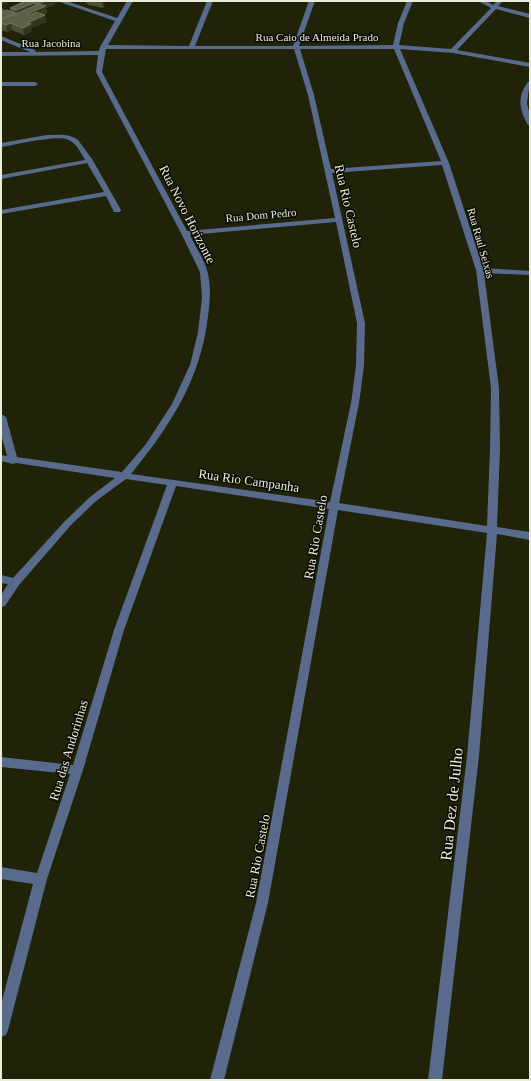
<svg xmlns="http://www.w3.org/2000/svg" width="531" height="1081" font-family="Georgia,serif">
  <style>
    .lines { fill: none; stroke-linecap: round; stroke-linejoin: round }
    .street { fill: #586b8d; fill-rule: evenodd }
    .wall { fill: #4c4f34 }
    .shaded-wall { fill: #33361a }
    .building { fill: #5d6046; stroke: #73765d }
    .labels { text-anchor: middle; stroke-width: 3; stroke-linejoin: round; paint-order: stroke }
    .far-street-label { font-size: 11px; fill: #eaeddc; stroke: #0a0b03 }
    .street-label { font-size: 13px; fill: #eaeddc; stroke: #0a0b03 }
    .near-street-label { font-size: 16px; fill: #eaeddc; stroke: #0a0b03 }
  </style>
  <rect width="100%" height="100%" fill="#202307"/>
  <g class="lines">
    <!-- street -->
    <path class="street" d="M57,1h9l51,17 10,-17h6l-25,44 81,1 18,-45h6l-18,45h98l16,-45h6l-16,45 94,-1 5,-22 9,-22h6l-9,22 -5,22 52,4 40,-41 -13,-7h8l7,4 4,-4h6l-5,5 32,8v4l-34,-9 -39,41 73,13v4l-77,-14 -53,-4 49,114 34,105 47,3v4l-46,-2 15,115 1,61 -3,78 33,5v8l-33,-6 -18,222 -37,324h-14l39,-324 20,-223 -149,-23 -70,393 -44,177h-14l46,-177 73,-394 -153,-23 -52,144 -41,140 -36,109 -39,151 -2,5 -5,2v-33l32,-120 -32,-5v-12l36,6 33,-99 -69,-7v-10l72,8 41,-135 53,-145 -41,-6 -30,22 -25,24 -52,60 -14,21 -4,1v-12l7,-11 -7,-1v-8l12,3 52,-57 25,-24 25,-19 -99,-15 -3,1 -12,-3v-6l6,1 -6,-22v-20l5,3 11,40 105,15 24,-28 26,-40 18,-39 8,-33 4,-34 -2,-26 -19,-39 -85,-161 2,-17 -97,1v-4h29l-29,-12v-4l34,14 1,2 63,-1 1,-4 15,-26zM106,49h188l14,46 27,123 -148,13 -85,-159zM300,49h94l47,112 -110,8 -17,-74zM442,165l34,105 15,118 -1,61 -3,77 -148,-23 20,-100 5,-37 1,-43 -33,-150zM336,222l21,101 -1,43 -5,37 -21,99 -199,-28c39,-48 70,-95 77,-158 2,-14 3,-28 0,-42 -2,-12 -13,-28 -18,-39z
      M530,81l-3,22 3,13v10l-2,-1c-9,-15 -11,-29 0,-43z
      M1,82h34l3,2 -3,2h-34z
      M47,135c11,0 22,-2 31,5l14,19 29,51 -1,2h-6l-8,-16 -105,18v-4l103,-18 -17,-29 -86,16v-4l84,-15c-4,-7 -9,-17 -16,-20 -11,-6 -54,5 -68,7v-4z"/>
  </g>
  <!-- wall -->
  <path class="wall" d="M25,1h30v3l-9,4 1,5 -3,1 1,1 1,7 -15,6 1,3 -8,4 -12,-5 -5,2 -6,-2v-22l3,1v2h6v-3z
    M82,1h23l-2,7 -14,-3 -4,-3z"/>
  <!-- shaded-wall -->
  <path class="shaded-wall" d="M1,1h11l-11,5z
    M45,1h10v3l-9,4 1,5 -19,8 -1,-7 11,-10z
    M102,1h3l-2,7z
    M34,3l1,7 -17,7 -1,-7z
    M15,13l1,7 -15,3v-4z
    M45,15l1,7 -15,6 1,3 -8,4 -1,-7 4,-5z
    M11,23l1,7 -5,2 -1,-7z"/>
  <!-- building -->
  <path class="building" d="M25,1h20l-7,3 -4,-1 -17,7 -7,-2z
    M39,4l7,2 -19,8 3,1 6,-3 9,3 -18,8 4,1 -8,4 -12,-5 -5,2 -5,-2v-3z
    M7,10l8,3 -14,6v-7z"/>
  <g class="labels">
    <!-- far-street labels -->
    <g class="far-street-label">
      <text x="317" y="41">Rua Caio de Almeida Prado</text>
      <text x="51" y="47">Rua Jacobina</text>
      <text transform="translate(261 215) rotate(-5)" y="4">Rua Dom Pedro</text>
      <text transform="translate(481 243) rotate(74)" y="4">Rua Raul Seixas</text>
    </g>
    <!-- street labels -->
    <g class="street-label">
      <text transform="translate(349 206) rotate(77)" y="5">Rua Rio Castelo</text>
      <text transform="translate(188 214) rotate(63)" y="5">Rua Novo Horizonte</text>
      <text transform="translate(249 480) rotate(8)" y="5">Rua Rio Campanha</text>
      <text transform="translate(315 537) rotate(-80)" y="5">Rua Rio Castelo</text>
      <text transform="translate(68 750) rotate(-73)" y="5">Rua das Andorinhas</text>
      <text transform="translate(257 856) rotate(-79)" y="5">Rua Rio Castelo</text>
    </g>
    <!-- near-street labels -->
    <g class="near-street-label">
      <text transform="translate(451 804) rotate(-84)" y="6">Rua Dez de Julho</text>
    </g>
  </g>
  <!-- border -->
  <rect width="531" height="1081" fill="none" stroke="#eaeddc" stroke-width="4"/>
</svg>
